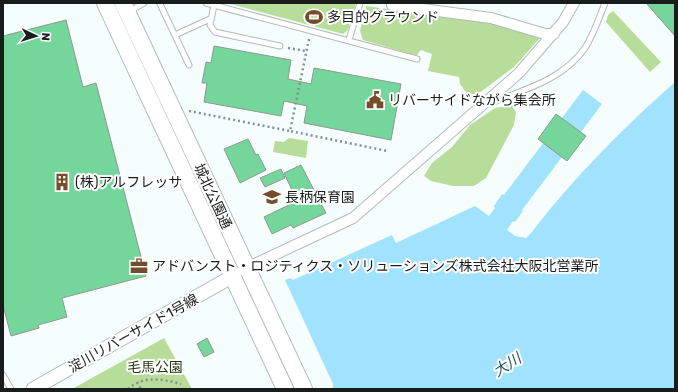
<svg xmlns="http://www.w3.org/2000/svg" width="678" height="392" font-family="Rubik,'Noto Sans JP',sans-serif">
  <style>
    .green { fill: #b8dd9a }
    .water { fill: #a1e2fe }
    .building { fill: #74d69b; stroke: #909793 }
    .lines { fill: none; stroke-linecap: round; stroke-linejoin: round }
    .service-casing { stroke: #b1bbb8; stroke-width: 7 }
    .minor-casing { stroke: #b1bbb8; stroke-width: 12 }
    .tertiary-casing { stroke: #b1bbb8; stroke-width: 15 }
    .primary-casing { stroke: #b1bbb8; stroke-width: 18 }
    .path { stroke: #888f8d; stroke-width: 2.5; stroke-dasharray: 2 3; stroke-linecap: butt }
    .service { stroke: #fff; stroke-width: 5 }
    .minor { stroke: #fff; stroke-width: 10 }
    .tertiary { stroke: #fff; stroke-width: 13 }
    .primary { stroke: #fff; stroke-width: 16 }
    .labels { text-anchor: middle; stroke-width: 4; stroke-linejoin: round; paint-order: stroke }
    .poi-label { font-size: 14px; fill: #181c1b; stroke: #fff; text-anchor: start }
    .street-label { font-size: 14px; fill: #181c1b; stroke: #fff }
    .park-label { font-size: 14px; fill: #233511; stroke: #fff }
    .water-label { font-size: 15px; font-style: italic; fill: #1f5366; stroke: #fff }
  </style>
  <rect width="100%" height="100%" fill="#f5fefc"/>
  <!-- green -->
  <path class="green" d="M227,3h129l-8,27 -5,4z
    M366,6l122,17 53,14 -27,30 -43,32 -11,-15 -1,-7 -31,-6 4,-17 -11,-4 -4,5h-3l-51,-15 -3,-9z
    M613,11l48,51 -11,10 -44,-50 2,-7z
    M511,105l5,7 -2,13 -28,53 -12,8h-21l-22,-5 -7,-5 8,-13 20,-16 18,-22 25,-17z
    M289,138l19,3 -2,17 -33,-6 2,-11 9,1z
    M164,338l28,51h-120z"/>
  <!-- water -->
  <path class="water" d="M675,82v307h-342v-5l-48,-104 6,-2 2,2 99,-45 4,8 79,-37 14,10 6,-8 -1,-2 8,-12 2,1 79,-105 19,14 -80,106 1,1 -8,11 -2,-1 -6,9 8,6 11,2 5,-5c43,-56 91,-104 144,-151z"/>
  <!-- building -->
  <path class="building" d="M646,3h29v33z
    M66,20l17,67 13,-4 50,193 -84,22 5,19 -29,8 1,3 -28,8 -8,-31v-269z
    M214,46l77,14 -3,19 23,5 3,-16 87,16 -10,56 -87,-17 3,-17 -23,-5 -3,15 -77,-14 3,-19h-5l4,-21 5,1z
    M556,114l30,22 -19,25 -29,-22z
    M248,139l8,16 2,-1 8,16 -26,13 -16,-34z
    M301,165l25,48 -33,15 -2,-3 -19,9 -8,-17 33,-16 -13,-28z
    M281,169l4,9 -20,9 -5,-9z
    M207,338l7,14 -10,5 -7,-13z"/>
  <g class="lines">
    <!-- service casing -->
    <g class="service-casing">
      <path id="service" d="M206,3l211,56
        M160,4l29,61
        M214,5l-4,20 5,7 65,14
        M130,11l14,-8
        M175,35l35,-16
        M349,40l11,-37
        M488,104c35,-14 75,-24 97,-56 9,-14 14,-30 20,-45
        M3,375l8,14"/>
    </g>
    <!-- minor casing -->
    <g class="minor-casing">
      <path id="minor" d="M392,3v2l99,13 54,16h9
        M242,270l111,-52 166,-145 44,-51 11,-19"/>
    </g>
    <!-- tertiary casing -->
    <g class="tertiary-casing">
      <path id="tertiary" d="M33,389l200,-113"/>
    </g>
    <!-- primary casing -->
    <g class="primary-casing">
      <path id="primary" d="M105,3l180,386
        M123,3l181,386"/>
    </g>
    <!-- path -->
    <path class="path" d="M309,39l-19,92 97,20
      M288,48l18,3
      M189,111l101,20
      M137,382l4,7
      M128,389c16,-14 35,-10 53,-5"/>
    <!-- service -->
    <use href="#service" class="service"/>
    <!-- minor -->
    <use href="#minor" class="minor"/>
    <!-- tertiary -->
    <use href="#tertiary" class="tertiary"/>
    <!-- primary -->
    <use href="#primary" class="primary"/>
  </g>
  <!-- icons -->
  <defs>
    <g id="stadium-bare" transform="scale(1.38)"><path d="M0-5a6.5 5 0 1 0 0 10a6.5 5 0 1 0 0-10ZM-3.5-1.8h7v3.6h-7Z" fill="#744d2a" stroke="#fff" stroke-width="2.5" paint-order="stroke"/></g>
    <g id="civic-bare" transform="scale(1.38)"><path d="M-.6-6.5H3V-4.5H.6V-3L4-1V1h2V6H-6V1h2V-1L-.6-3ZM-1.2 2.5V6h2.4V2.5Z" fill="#744d2a" stroke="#fff" stroke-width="2.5" paint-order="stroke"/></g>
    <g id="building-bare" transform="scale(1.38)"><path d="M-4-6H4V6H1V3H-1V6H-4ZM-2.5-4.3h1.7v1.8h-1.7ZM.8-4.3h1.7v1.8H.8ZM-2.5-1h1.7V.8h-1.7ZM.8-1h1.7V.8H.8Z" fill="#744d2a" stroke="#fff" stroke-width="2.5" paint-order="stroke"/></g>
    <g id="school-bare" transform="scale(1.38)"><path d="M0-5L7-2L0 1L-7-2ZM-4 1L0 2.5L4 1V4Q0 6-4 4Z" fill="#744d2a" stroke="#fff" stroke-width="2.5" paint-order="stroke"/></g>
    <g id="office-bare" transform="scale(1.38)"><path d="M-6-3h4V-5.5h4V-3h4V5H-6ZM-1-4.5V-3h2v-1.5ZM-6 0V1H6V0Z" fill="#744d2a" stroke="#fff" stroke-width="2.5" paint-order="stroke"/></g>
  </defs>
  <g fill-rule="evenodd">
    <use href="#stadium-bare" x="314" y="17"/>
    <use href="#civic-bare" x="375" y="100"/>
    <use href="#building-bare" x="62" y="182"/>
    <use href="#school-bare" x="272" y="197"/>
    <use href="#office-bare" x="139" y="266"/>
  </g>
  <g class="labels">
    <!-- poi labels -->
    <g class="poi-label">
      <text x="327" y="22">多目的グラウンド</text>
      <text x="388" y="105">リバーサイドながら集会所</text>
      <text x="75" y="187">(株)アルフレッサ</text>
      <text x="285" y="202">長柄保育園</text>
      <text x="152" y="271">アドバンスト・ロジティクス・ソリューションズ株式会社大阪北営業所</text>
    </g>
    <!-- street labels -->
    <g class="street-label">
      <text transform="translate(213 196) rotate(65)" y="5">城北公園通</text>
      <text transform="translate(133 333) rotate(-29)" y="5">淀川リバーサイド1号線</text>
    </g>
    <!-- park labels -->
    <g class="park-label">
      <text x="155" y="372">毛馬公園</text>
    </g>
    <!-- water labels -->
    <g class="water-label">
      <text transform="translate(507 365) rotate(-33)" y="5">大川</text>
    </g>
  </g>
  <!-- border -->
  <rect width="678" height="392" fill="none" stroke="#181c1b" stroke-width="8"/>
  <!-- north arrow -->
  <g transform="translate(36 36) rotate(94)" stroke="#ffffff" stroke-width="3" paint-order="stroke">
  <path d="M0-3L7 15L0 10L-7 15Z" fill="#181c1b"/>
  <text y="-6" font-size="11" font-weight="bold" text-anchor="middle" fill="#181c1b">N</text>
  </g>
</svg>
